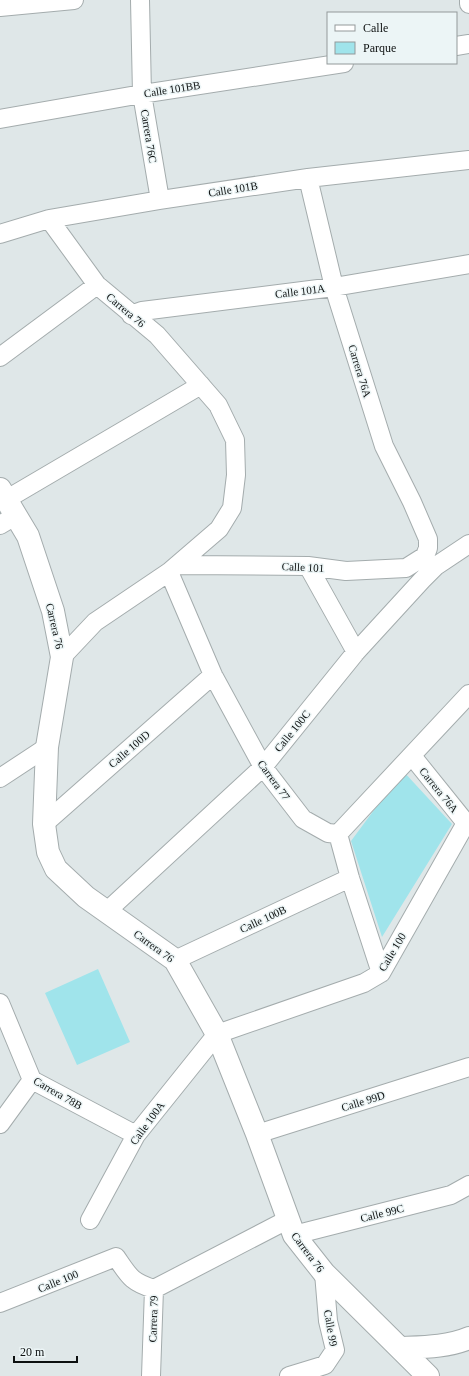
<svg xmlns="http://www.w3.org/2000/svg" width="469" height="1376" font-family="'Times New Roman',serif">
  <style>
    .green { fill: #a0e4eb }
    .lines { fill: none; stroke-linecap: round; stroke-linejoin: round }
    .street-casing { stroke: #a4acad; stroke-width: 20 }
    .secondary-casing { stroke: #a4acad; stroke-width: 24 }
    .street { stroke: #fff; stroke-width: 18 }
    .secondary { stroke: #fff; stroke-width: 22 }
    .labels { text-anchor: middle; stroke-width: 3; stroke-linejoin: round; paint-order: stroke }
    .street-label { font-size: 11px; fill: #0d1010; stroke: #ecf5f6 }
  </style>
  <rect width="100%" height="100%" fill="#dfe7e8"/>
  <!-- green -->
  <path class="green" d="M403,771l49,53 -70,113 -31,-96z
    M98,969l32,73 -53,23 -32,-72z"/>
  <g class="lines">
    <!-- street casing -->
    <g class="street-casing">
      <path id="street" d="M140,0l2,94 18,106
        M469,0v4
        M0,7l74,-7
        M456,46l13,-2
        M0,119l142,-25 202,-31
        M49,219l48,66 60,50 61,70 17,35 1,35 -4,33 -13,21 -50,43 -74,50 -33,35
        M0,234l49,-15 111,-19 148,-22 161,-18
        M131,315l11,-4 192,-24 135,-23
        M0,357l97,-72
        M7,499l194,-114
        M0,525l15,-9
        M178,565l130,1 38,5 60,-3 19,-12 3,-8v-9l-16,-37 -28,-56 -50,-159 -26,-109
        M308,566l48,86
        M169,572l44,103 50,92 40,52 25,14 10,1 12,44 31,95
        M412,756l54,67
        M0,778l47,-31
        M44,824l169,-149
        M338,834l131,-140
        M106,912l157,-145 93,-115 66,-72 14,-14 33,-22
        M175,960l175,-82
        M0,1003l32,77 104,55
        M0,1124l32,-44
        M257,1134l212,-67
        M90,1220l46,-85 81,-101 147,-51 17,-10 85,-150h3
        M294,1235l157,-40 18,-10
        M154,1289l133,-69
        M0,1303l116,-46c13,19 15,25 38,32l-3,87
        M289,1376l36,-11 10,-15 -7,-29 -4,-48"/>
    </g>
    <!-- secondary casing -->
    <g class="secondary-casing">
      <path id="secondary" d="M0,489l28,47 25,75 9,46 -15,90 -3,77 4,28 8,17 30,28 89,63 42,74 40,100 37,101 30,38 104,103
        M400,1348c23,-1 48,-1 69,-10"/>
    </g>
    <!-- street -->
    <use href="#street" class="street"/>
    <!-- secondary -->
    <use href="#secondary" class="secondary"/>
  </g>
  <g class="labels">
    <!-- street labels -->
    <g class="street-label">
      <text transform="translate(172 89) rotate(-9)" y="4">Calle 101BB</text>
      <text transform="translate(149 136) rotate(81)" y="4">Carrera 76C</text>
      <text transform="translate(233 189) rotate(-9)" y="4">Calle 101B</text>
      <text transform="translate(300 291) rotate(-7)" y="4">Calle 101A</text>
      <text transform="translate(126 310) rotate(40)" y="4">Carrera 76</text>
      <text transform="translate(360 371) rotate(73)" y="4">Carrera 76A</text>
      <text transform="translate(303 567) rotate(3)" y="4">Calle 101</text>
      <text transform="translate(55 626) rotate(77)" y="4">Carrera 76</text>
      <text transform="translate(292 731) rotate(-51)" y="4">Calle 100C</text>
      <text transform="translate(129 749) rotate(-41)" y="4">Calle 100D</text>
      <text transform="translate(274 780) rotate(54)" y="4">Carrera 77</text>
      <text transform="translate(439 790) rotate(51)" y="4">Carrera 76A</text>
      <text transform="translate(263 919) rotate(-25)" y="4">Calle 100B</text>
      <text transform="translate(154 946) rotate(36)" y="4">Carrera 76</text>
      <text transform="translate(392 952) rotate(-59)" y="4">Calle 100</text>
      <text transform="translate(58 1093) rotate(30)" y="4">Carrera 78B</text>
      <text transform="translate(363 1101) rotate(-17)" y="4">Calle 99D</text>
      <text transform="translate(147 1123) rotate(-54)" y="4">Calle 100A</text>
      <text transform="translate(382 1213) rotate(-14)" y="4">Calle 99C</text>
      <text transform="translate(308 1252) rotate(53)" y="4">Carrera 76</text>
      <text transform="translate(58 1281) rotate(-22)" y="4">Calle 100</text>
      <text transform="translate(153 1319) rotate(-88)" y="4">Carrera 79</text>
      <text transform="translate(331 1328) rotate(80)" y="4">Calle 99</text>
    </g>
  </g>
  <!-- legend -->
  <rect x="327" y="12" width="130" height="52" fill="#ecf5f6" stroke="#93999a"/>
  <rect x="335" y="25" width="20" height="6" fill="#ffffff" stroke="#93999a"/>
  <text x="363" y="32" font-size="12" fill="#0d1010">Calle</text>
  <rect x="335" y="42" width="20" height="12" fill="#a0e4eb" stroke="#93999a"/>
  <text x="363" y="52" font-size="12" fill="#0d1010">Parque</text>
  <!-- scale -->
  <path d="M14 1356v6h63v-6" fill="none" stroke="#0d1010" stroke-width="2"/>
  <text x="20" y="1356" font-size="12" fill="#0d1010" stroke="#ecf5f6" stroke-width="3" paint-order="stroke">20 m</text>
</svg>
